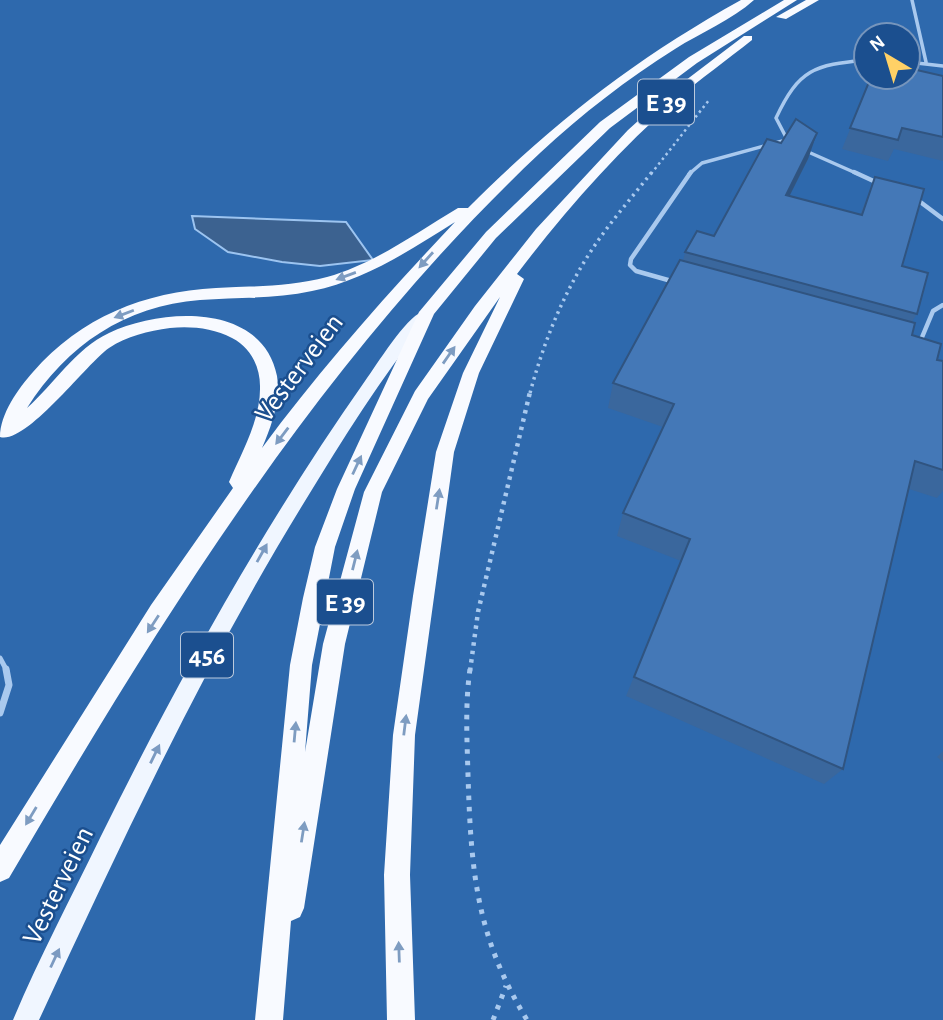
<svg xmlns="http://www.w3.org/2000/svg" width="943" height="1020" font-family="'Alegreya Sans',sans-serif">
  <style>
    .green { fill: #2e69ad; fill-rule: evenodd }
    .water { fill: #3c6290; stroke: #9cc4f0; stroke-width: 2 }
    .lines { fill: none; stroke-linecap: round; stroke-linejoin: round }
    .path-far3 { stroke: #a9c9ee; stroke-width: 2.5; stroke-dasharray: 2.5 3.5; stroke-linecap: butt }
    .path-far2 { stroke: #a9c9ee; stroke-width: 3.5; stroke-dasharray: 2.5 4.5; stroke-linecap: butt }
    .path-far1 { stroke: #a9c9ee; stroke-width: 4.5; stroke-dasharray: 3.5 5; stroke-linecap: butt }
    .path { stroke: #a9c9ee; stroke-width: 5; stroke-dasharray: 4.5 7; stroke-linecap: butt }
    .service-far3 { stroke: #a9c9ee; stroke-width: 3.5 }
    .service-far2 { stroke: #a9c9ee; stroke-width: 4.5 }
    .service-far1 { stroke: #a9c9ee; stroke-width: 5 }
    .service { stroke: #a9c9ee; stroke-width: 7 }
    .primary { fill: #f0f6ff; fill-rule: evenodd }
    .trunk { fill: #f8faff; fill-rule: evenodd }
    .wall { fill: #3a679d }
    .shaded-wall { fill: #305480 }
    .building { fill: #4478b7; stroke: #305480; stroke-width: 2 }
    .oneway { fill: #7e9cc1 }
    .oneway2 { fill: #7b9ac1 }
    .labels { text-anchor: middle; stroke-width: 5; stroke-linejoin: round; paint-order: stroke }
    .shield { fill: #1b4f8f; stroke: #bbcadd; stroke-width: 2 }
    .shield-label { font-size: 26px; font-weight: bold; fill: #fff }
    .street-label { font-size: 28px; fill: #fff; stroke: #1b4f8f }
  </style>
  <rect width="100%" height="100%" fill="#1b4f8f"/>
  <!-- green -->
  <path class="green" d="M0,0h943v1020h-943zM866,35h42v42h-42z"/>
  <!-- water -->
  <path class="water" d="M192,216l154,6 27,38 -53,6 -38,-4 -54,-10 -33,-23z"/>
  <g class="lines">
    <!-- path-far3 -->
    <path class="path-far3" d="M651,174l58,-74"/>
    <!-- path-far2 -->
    <path class="path-far2" d="M530,393c14,-52 34,-102 65,-148 17,-25 38,-49 57,-73"/>
    <!-- path-far1 -->
    <path class="path-far1" d="M470,671l8,-59 52,-220"/>
    <!-- path -->
    <path class="path" d="M470,669c-5,35 -3,70 -2,106 3,96 8,161 59,245
      M493,1020l13,-34"/>
    <!-- service-far3 -->
    <path class="service-far3" d="M912,0l14,62
      M908,62l35,4
      M788,141l-12,-23c23,-49 38,-53 90,-58
      M806,151l52,23
      M689,174l13,-11 84,-23"/>
    <!-- service-far2 -->
    <path class="service-far2" d="M854,172l26,12
      M915,198l28,21
      M675,282l-39,-11 -6,-6 1,-6 60,-87
      M920,342l13,-31 10,-6"/>
    <!-- service-far1 -->
    <path class="service-far1" d="M0,658l7,13"/>
    <!-- service -->
    <path class="service" d="M0,713l9,-28 -3,-16"/>
    <!-- primary -->
    <path class="primary" d="M422,312l7,5 -2,4c-46,56 -84,118 -122,180 -102,166 -184,342 -266,519h-26c26,-62 58,-122 87,-182 78,-158 164,-313 265,-457 11,-15 41,-64 57,-69z"/>
    <!-- trunk -->
    <path class="trunk" d="M741,0h13c-22,20 -54,33 -79,49 -48,30 -93,65 -135,104 -220,207 -379,466 -531,725l-9,4v-37l151,-240 82,-117 -4,-6c13,-30 32,-63 31,-96 0,-20 -10,-39 -28,-48 -19,-10 -41,-12 -62,-10 -22,3 -43,8 -61,20 -23,16 -83,97 -109,89 0,-23 18,-48 33,-65 48,-55 111,-80 183,-84 37,-2 74,-1 111,-11 47,-13 89,-44 131,-69h10c86,-86 167,-149 273,-208zM455,222c-68,72 -134,146 -193,226 9,-21 19,-48 15,-72 -15,-74 -115,-68 -168,-43 -34,16 -55,51 -82,75 40,-63 98,-102 173,-108 38,-3 75,-1 112,-9 54,-11 98,-41 143,-69z
      M784,0h13l-100,63 -87,65 -114,110 -62,76 -79,175 -20,58 -23,118 -7,87 18,-108 41,-152 51,-101 60,-85 61,-77 92,-99 41,-37 75,-57h8v4c-25,20 -52,39 -76,60 -59,52 -112,112 -159,174l7,5 -45,94 -25,79 -39,283 -5,140 5,145h-28l-3,-145 9,-140 20,-139 23,-144 27,-79 37,-76 -72,102 -46,93 -37,152 -41,264 -4,9 -9,4 -8,99h-28l35,-355 13,-67 12,-51 22,-58 82,-177 67,-80 114,-110 89,-65z
      M806,0h13l-33,19 -10,-2z"/>
  </g>
  <!-- wall -->
  <path class="wall" d="M943,75v86l-49,-12 -6,12 -46,-12 29,-72z
    M817,133l-9,26 -19,37 71,19 15,-38 42,137 -5,8v13l25,25 6,1v130l-6,7 -28,-9 -66,280 -19,15 -198,-88 55,-135 -64,-25 6,-23 40,-86 -55,-19 5,-25 70,-122 2,-9 29,-16 67,-93z
    M943,751v11l-6,-5z"/>
  <!-- shaded-wall -->
  <path class="shaded-wall" d="M817,133l-9,26 -31,62 9,-26z"/>
  <!-- building -->
  <path class="building" d="M908,68l35,8v61l-41,-9 -4,12 -48,-12 21,-51h37z
    M796,119l21,14 -31,62 76,20 13,-38 49,12 -22,77 26,7 -11,41 -232,-62 12,-21 17,5 53,-97 14,4z
    M680,260l235,63 -3,12 29,9 -4,16 6,1v109l-28,-9 -72,308 -209,-92 56,-138 -67,-26 51,-109 -61,-21z"/>
  <!-- one-way arrows -->
  <defs><path id="oneway-solid" d="M-6-.8H1V-3.2L6.5 0L1 3.2V.8H-6Z" transform="scale(1.75)"/></defs>
  <g class="oneway">
    <use href="#oneway-solid" transform="translate(426 260) rotate(132)"/>
    <use href="#oneway-solid" transform="translate(346 276) rotate(160)"/>
    <use href="#oneway-solid" transform="translate(124 314) rotate(159)"/>
    <use href="#oneway-solid" transform="translate(449 355) rotate(-55)"/>
    <use href="#oneway-solid" transform="translate(282 436) rotate(127)"/>
    <use href="#oneway-solid" transform="translate(357 465) rotate(-65)"/>
    <use href="#oneway-solid" transform="translate(438 499) rotate(-81)"/>
    <use href="#oneway-solid" transform="translate(355 560) rotate(-76)"/>
    <use href="#oneway-solid" transform="translate(153 624) rotate(123)"/>
    <use href="#oneway-solid" transform="translate(405 725) rotate(-83)"/>
    <use href="#oneway-solid" transform="translate(295 732) rotate(-85)"/>
    <use href="#oneway-solid" transform="translate(31 816) rotate(121)"/>
    <use href="#oneway-solid" transform="translate(303 832) rotate(-81)"/>
    <use href="#oneway-solid" transform="translate(399 952) rotate(-92)"/>
  </g>
  <g class="oneway2">
    <use href="#oneway-solid" transform="translate(262 553) rotate(-61)"/>
    <use href="#oneway-solid" transform="translate(155 754) rotate(-64)"/>
    <use href="#oneway-solid" transform="translate(55 958) rotate(-65)"/>
  </g>
  <g class="labels">
    <!-- shield labels -->
    <g class="shield">
      <rect x="638" y="79.5" width="56" height="45" rx="5"/>
      <rect x="317" y="579.5" width="56" height="45" rx="5"/>
      <rect x="181" y="632.5" width="52" height="45" rx="5"/>
    </g>
    <g class="shield-label">
      <text x="666" y="111">E 39</text>
      <text x="345" y="611">E 39</text>
      <text x="207" y="664">456</text>
    </g>
    <!-- street labels -->
    <g class="street-label">
      <text transform="translate(298 367) rotate(-53)" y="10">Vesterveien</text>
      <text transform="translate(57 885) rotate(-64)" y="10">Vesterveien</text>
    </g>
  </g>
  <!-- north arrow -->
  <g transform="translate(887 56) rotate(322)"><circle r="33" fill="#1b4f8f" stroke="#7695bc" stroke-width="2"/>
  <path d="M0-5L12 26L0 18L-12 26Z" fill="#ffd166"/>
  <text y="-10" font-size="19" font-weight="bold" text-anchor="middle" fill="#ffffff">N</text>
  </g>
</svg>
